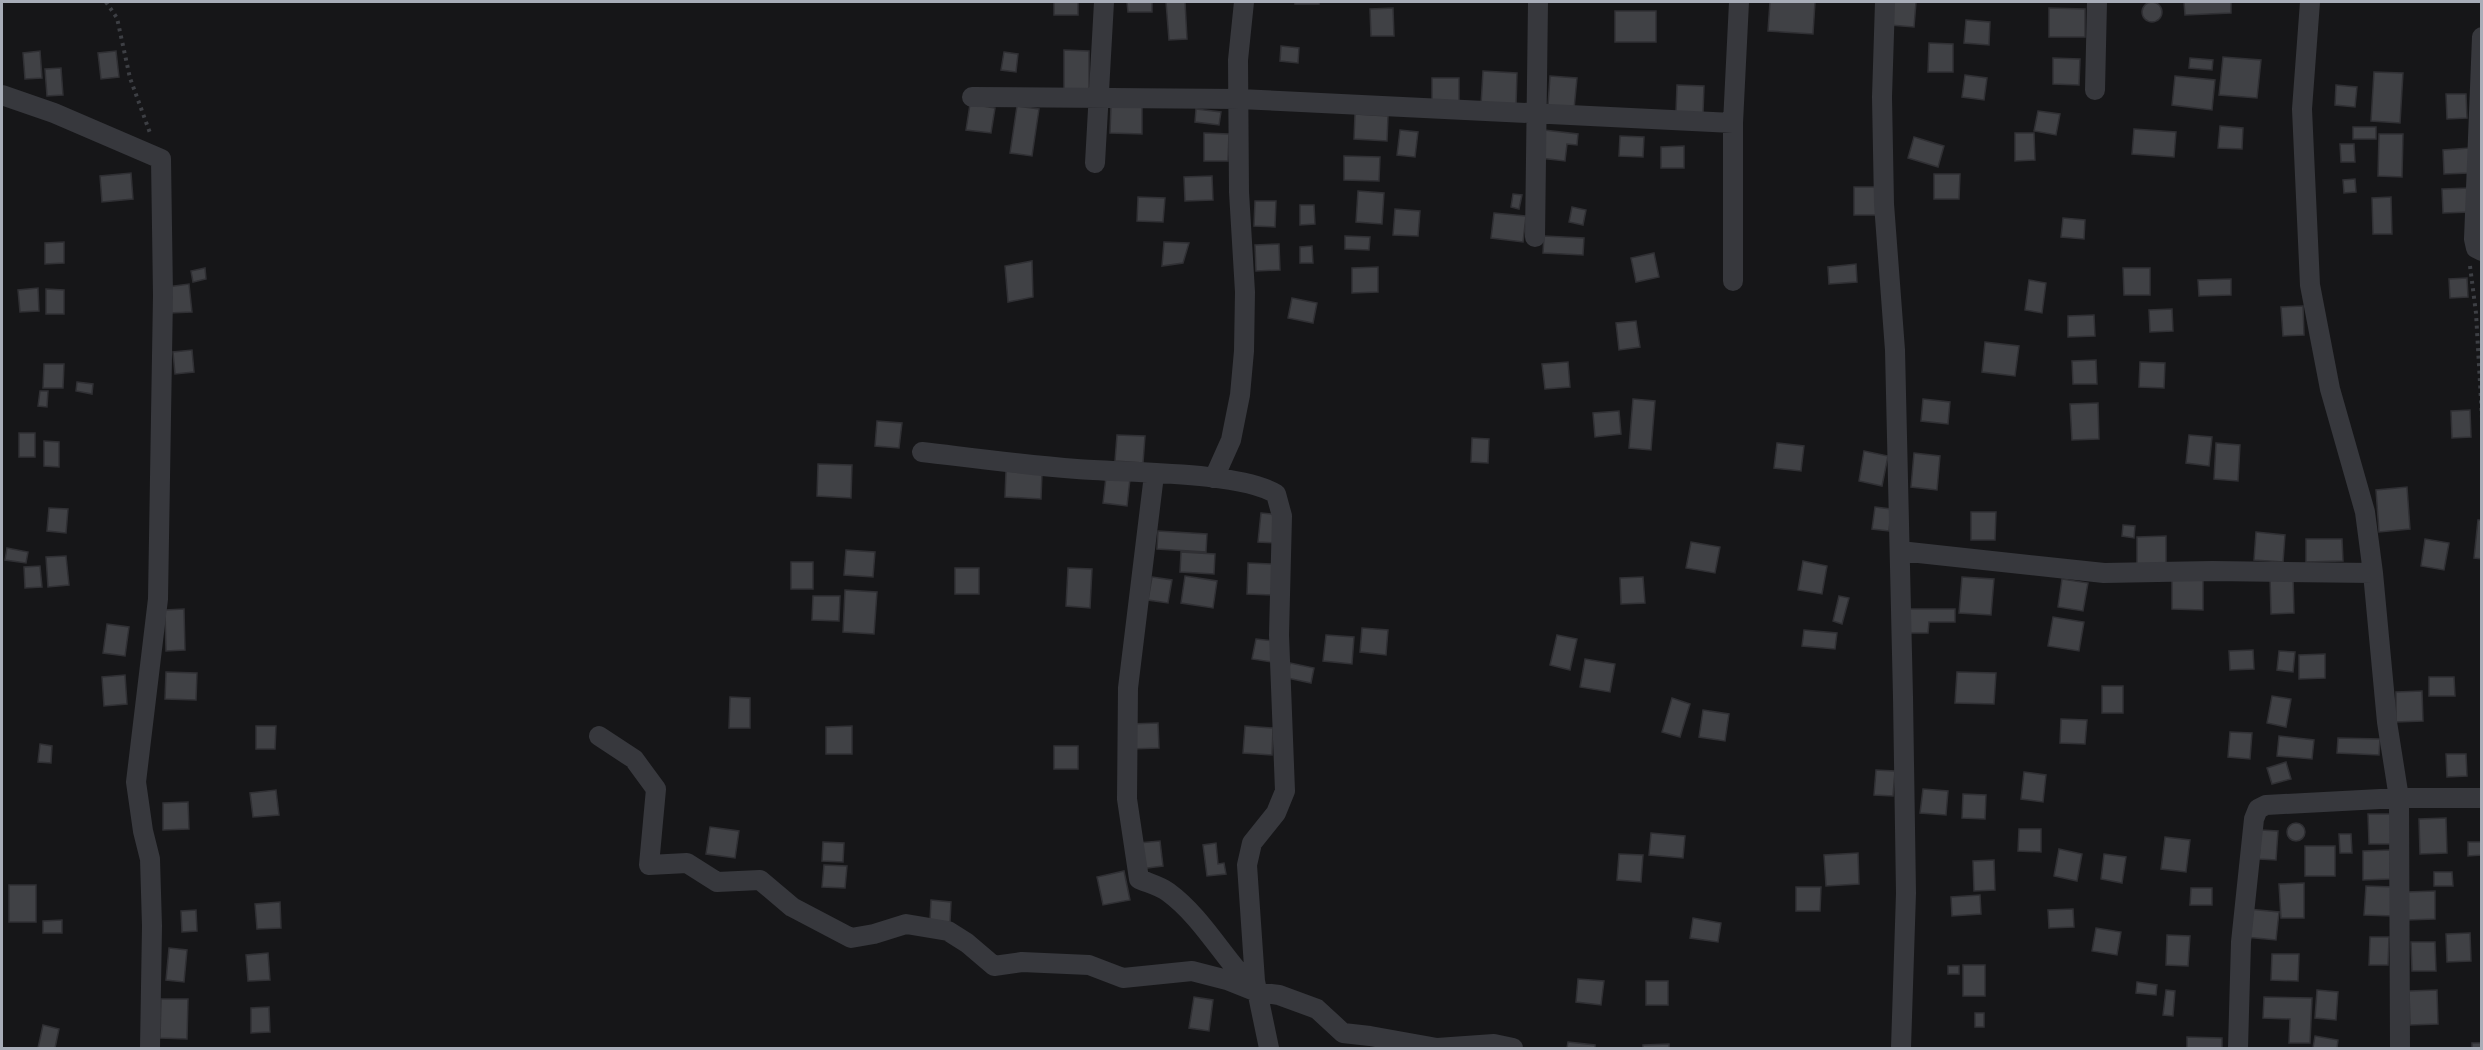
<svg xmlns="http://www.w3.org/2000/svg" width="2483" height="1050" font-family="Roboto,sans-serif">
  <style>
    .building { fill: #404145; stroke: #303034; stroke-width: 1.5 }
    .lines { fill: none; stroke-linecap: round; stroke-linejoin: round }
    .path { stroke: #3d3f44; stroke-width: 4; stroke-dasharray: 3 4.5; stroke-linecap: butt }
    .street { stroke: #37383d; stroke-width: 20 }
  </style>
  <rect width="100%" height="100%" fill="#161618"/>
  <!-- building -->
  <path class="building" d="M2142 12a10 10 0 1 1 20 0a10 10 0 1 1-20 0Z
    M1054,2h24v13h-24z
    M1127,2h25v10h-24z
    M1166,2h19l2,37 -18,1z
    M1295,2h24v2h-24z
    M1770,2h45l-2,32 -45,-3z
    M1892,2h24l-2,25 -24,-2z
    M2184,2h47v11l-46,2z
    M1393,8l1,28h-23l-1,-27z
    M2049,8l36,1v28h-36z
    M1615,11h41v31h-41z
    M1966,20l24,2 -1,23 -25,-2z
    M1929,43l24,1v28h-25z
    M1281,46l18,2 -1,15 -18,-2z
    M1064,50l25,1v42h-25z
    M40,51l2,27 -17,1 -2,-26z
    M116,51l3,26 -18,2 -3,-26z
    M1004,52l14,2 -2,18 -15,-2z
    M2223,57l38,3 -4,38 -38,-3z
    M2053,58l27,1 -1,26 -26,-1z
    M2190,58l23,2 -1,10 -23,-2z
    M61,68l2,27 -16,1 -2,-27z
    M1483,71l34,2 -1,33 -35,-1z
    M2374,72l29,1 -3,50 -29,-2z
    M1965,75l22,3 -3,22 -22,-3z
    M1550,76l27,2 -3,31 -26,-3z
    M2175,76l40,4 -3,30 -40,-5z
    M1432,78h27v24h-27z
    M1677,85l27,1 -1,27 -27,-1z
    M2336,85l21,2 -2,20 -20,-2z
    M2446,94h20l1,24 -20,1z
    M970,104l25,4 -4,25 -25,-3z
    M1111,105h31v29l-32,-1z
    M1017,106l22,3 -7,47 -22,-3z
    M1196,109l25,3 -2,13 -24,-3z
    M2038,111l22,3 -4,21 -22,-4z
    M1355,114l33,2 -1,25 -33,-2z
    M2220,126l23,2 -1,21 -24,-1z
    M2353,127h23v12h-23z
    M2134,129l42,3 -2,25 -42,-3z
    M1400,130l18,2 -3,25 -18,-2z
    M1544,130l34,4 -1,11 -10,-1 -2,17 -25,-3z
    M1204,133l25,1 -1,27h-24z
    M2015,133h19l1,27 -20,1z
    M2379,134h24l-1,43 -24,-1z
    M1620,136l24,1 -1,20 -24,-1z
    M1914,137l30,9 -6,21 -30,-9z
    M2340,144h14l1,18h-14z
    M1684,146v22h-23v-21z
    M2469,148l1,25 -26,1 -1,-24z
    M1344,156l36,1 -1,24 -35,-1z
    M131,173l2,26 -31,3 -2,-26z
    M1934,174h26l-1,25h-25z
    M1212,176l1,24 -28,1 -1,-24z
    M2355,179l1,13 -12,1 -1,-13z
    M1854,187h22v28h-22z
    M2470,188l1,24 -28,1 -1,-24z
    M1358,191l26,2 -2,31 -26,-2z
    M1513,194l9,1 -3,14 -8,-2z
    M1138,197l27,1 -2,24 -26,-1z
    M2391,197l1,37h-19l-1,-36z
    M1255,201h21l-1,26 -21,-1z
    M1300,205h14l1,19 -15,1z
    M1572,207l14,3 -3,15 -14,-3z
    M1395,209l25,2 -2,25 -25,-1z
    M1494,213l32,3 -3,26 -32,-4z
    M2063,218l22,2 -1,19 -23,-2z
    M1345,236l25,1 -1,13 -24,-1z
    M1544,236l40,2 -1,17 -40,-2z
    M64,242v21l-19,1v-21z
    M1164,242l25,1 -6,20 -21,3z
    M1279,244l1,26 -24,1 -1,-26z
    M1312,246l1,17h-13v-16z
    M1654,253l5,24 -23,5 -5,-24z
    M1032,261l1,36 -25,5 -3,-36z
    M1856,264l1,18 -28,2 -1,-17z
    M1378,267v25l-26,1v-25z
    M205,268l1,11 -13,3 -2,-11z
    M2123,268h27v27h-26z
    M2467,278l1,19 -18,1 -1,-19z
    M2231,279v16l-32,1 -1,-16z
    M2029,280l17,3 -4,30 -17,-3z
    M189,284l3,28 -23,1 -2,-26z
    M38,288l1,23 -19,1 -2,-22z
    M46,289l18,1v24h-18z
    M1292,298l25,5 -4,20 -25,-5z
    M2303,306l1,29 -21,1 -2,-29z
    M2172,309l1,22 -23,1 -1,-22z
    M2094,315l1,21 -27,1v-21z
    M1636,321l4,26 -21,3 -3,-27z
    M1985,342l34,4 -4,30 -33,-4z
    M192,350l2,22 -19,2 -2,-22z
    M2096,360l1,24h-24l-1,-23z
    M1568,362l2,25 -25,2 -3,-25z
    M2140,362l25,1 -1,25 -25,-1z
    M44,364h20l-1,24h-20z
    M77,382l16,2 -1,10 -16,-3z
    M40,391h8l-1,16 -9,-1z
    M1633,399l22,2 -4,49 -22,-2z
    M1923,399l27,3 -2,22 -27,-3z
    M2098,403l1,36 -27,1 -2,-36z
    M2470,410l1,27 -19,1 -1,-27z
    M1619,411l2,23 -26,3 -2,-24z
    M877,421l25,2 -3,25 -24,-2z
    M19,433h16v24h-16z
    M1117,435l28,1 -2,27 -28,-2z
    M2189,435l23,2 -3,29 -23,-3z
    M1472,438l17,1 -1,24 -17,-1z
    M44,441l15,1v25l-15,-1z
    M1777,443l27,3 -3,25 -27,-3z
    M2216,443l24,2 -2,36 -24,-2z
    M1864,451l24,5 -6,30 -23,-5z
    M1914,453l26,3 -3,34 -26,-3z
    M818,464l34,1 -1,33 -34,-2z
    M1006,471l36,2 -1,26 -36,-2z
    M1106,477l24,2 -3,27 -24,-3z
    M2407,487l3,42 -31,3 -3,-42z
    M1875,507l16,2 -2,22 -17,-2z
    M49,508l19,1 -2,24 -19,-2z
    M1971,512h25l-1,28h-24z
    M1261,513l20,2 -3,28 -20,-1z
    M2478,520h4v39l-8,-1z
    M2123,525l12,1 -1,12 -12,-2z
    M1158,531l49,3 -1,18 -49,-3z
    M2256,532l29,3 -2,27 -29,-2z
    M2166,536v31h-29v-30z
    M2306,539h36l1,22 -37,1z
    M2425,539l24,4 -5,27 -23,-4z
    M1691,542l29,5 -5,26 -29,-5z
    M7,548l21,4 -2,11 -21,-3z
    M846,550l29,2 -2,25 -29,-2z
    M1181,552l34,2 -1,20 -34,-2z
    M66,556l3,29 -21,2 -2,-30z
    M1803,561l24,5 -5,28 -24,-4z
    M791,562h22v27h-22z
    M1248,563l26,1 -1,31 -26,-1z
    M40,566l2,21 -17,1 -1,-21z
    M955,568h24v26h-24z
    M1068,568l24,1 -2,39 -24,-2z
    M1185,576l32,5 -4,27 -32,-5z
    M2293,576l1,37 -23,1 -1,-37z
    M1152,577l20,3 -4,23 -20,-3z
    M1643,577l2,26 -24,1 -1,-26z
    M1962,577l32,2 -3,36 -32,-2z
    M2062,579l26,4 -5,28 -25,-4z
    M2172,579h31v31l-31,-1z
    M845,590l32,2 -3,42 -31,-2z
    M813,596h27l-1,25 -27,-1z
    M1839,596l10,2 -7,26 -9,-3z
    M184,609l1,41 -19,1 -1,-41z
    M1909,609h46v13h-26l-1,11h-19z
    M2053,617l31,5 -5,29 -31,-5z
    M107,624l22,3 -4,29 -22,-3z
    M1362,628l26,2 -2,25 -26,-3z
    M1804,630l33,3 -2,16 -33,-3z
    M1326,635l28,2 -2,27 -29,-3z
    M1557,635l20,4 -7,31 -20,-5z
    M1256,639l19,2 -3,21 -20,-3z
    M2253,650l1,19 -24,1 -1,-19z
    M2279,651l16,1 -2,20 -16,-2z
    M2325,654v24l-26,1v-24z
    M1585,659l30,5 -5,28 -30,-5z
    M1290,663l24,5 -3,15 -24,-5z
    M166,672l31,1 -1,27 -31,-1z
    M1957,672l39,1 -2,31 -39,-1z
    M125,675l2,29 -23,2 -2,-29z
    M2429,677h25l1,19h-26z
    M2102,686h21v27h-21z
    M2422,691l1,30 -27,1v-30z
    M2272,696l19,3 -5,28 -19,-4z
    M730,697l20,1v30h-21z
    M1672,698l18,6 -10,33 -18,-5z
    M1703,710l26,4 -4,27 -26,-4z
    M2061,719l26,1 -2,24 -25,-1z
    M1158,723l1,25 -29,1 -1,-25z
    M256,726h20l-1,23h-19z
    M852,726v28h-26v-27z
    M1245,726l28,2 -1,27 -29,-2z
    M2230,732l22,1 -2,26 -22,-2z
    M2279,736l35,4 -2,19 -35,-3z
    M2338,738l42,1 -1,16 -42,-2z
    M40,744l12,2 -1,17 -13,-1z
    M1054,746h24v23h-24z
    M2446,754h20l1,22 -20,1z
    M2286,762l5,17 -19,5 -5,-16z
    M1876,770l19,1 -2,25 -19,-1z
    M2024,772l22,3 -3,27 -22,-3z
    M1923,789l25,2 -2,24 -26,-2z
    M276,790l3,25 -26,2 -3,-24z
    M1963,794l23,1 -1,24 -23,-1z
    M188,802l1,27 -26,1v-27z
    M2368,814h25l1,30h-25z
    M2446,818l1,35 -27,1 -1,-35z
    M2287 832a9 9 0 1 1 18 0a9 9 0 1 1-18 0Z
    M710,827l29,4 -4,27 -29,-4z
    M2019,829h22v23l-23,-1z
    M2261,830l17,1 -2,29 -17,-1z
    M1651,833l34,3 -2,22 -34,-3z
    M2339,834h12l1,19h-12z
    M2165,837l25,3 -4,32 -25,-3z
    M1160,841l3,25 -23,3 -2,-26z
    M823,842l21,1 -1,19 -21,-1z
    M2468,842h14v13l-14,1z
    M1216,843l2,21 6,-1 2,11 -19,2 -4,-31z
    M2305,846h30v30h-30z
    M2059,849l23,5 -5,27 -23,-5z
    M2390,850v29l-27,1v-29z
    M1858,853l1,31 -33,2 -2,-31z
    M1619,854l24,1 -2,27 -24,-2z
    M2104,854l22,3 -4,26 -21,-4z
    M1994,860l1,30 -21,1 -1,-30z
    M824,865l23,1 -2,22 -23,-1z
    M1124,871l6,29 -27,5 -6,-28z
    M2434,872h18l1,14h-19z
    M2304,883v35h-23l-2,-34z
    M9,885h27v37h-27z
    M2366,886l28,1 -1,29 -29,-1z
    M1796,887h25l-1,24h-24z
    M2191,888h21v17h-22z
    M2435,891v28l-28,1 -1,-28z
    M1980,895l1,19 -29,2 -1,-19z
    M931,900l20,2 -1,20 -20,-1z
    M280,902l1,26 -24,1 -2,-25z
    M2073,909l1,18 -25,1 -1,-18z
    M2248,909l31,3 -3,28 -31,-3z
    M196,910l1,21 -15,1 -1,-21z
    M1693,918l28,5 -3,19 -28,-4z
    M62,920v13h-19v-12z
    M2096,928l25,4 -4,23 -25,-4z
    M2470,933l1,28 -24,1 -1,-28z
    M2167,935l23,1 -2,30 -22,-1z
    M2370,937h19l-1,28h-19z
    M2411,942h24l1,29h-24z
    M169,948l18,2 -3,32 -18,-2z
    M268,953l2,27 -22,1 -2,-26z
    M2272,954h27l-1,27 -27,-1z
    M1963,965h22v31h-22z
    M1948,966h11v8h-11z
    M1578,979l26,2 -3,24 -25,-3z
    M1646,981h22v24h-22z
    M2137,982l20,3 -1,10 -20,-2z
    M2166,990l9,1 -2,25 -10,-1z
    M2317,990l21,2 -2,28 -21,-2z
    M2437,990l1,34 -28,1 -1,-34z
    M1194,997l19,3 -4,31 -20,-3z
    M2264,997l48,1 -2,45h-21l1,-24 -27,-1z
    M161,999h27l-1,40 -27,-1z
    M269,1007l1,25 -19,1v-25z
    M1975,1013h9v14h-9z
    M43,1025l16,4 -4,19h-17z
    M2315,1036l23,4 -1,8h-24z
    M2187,1037l35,1v10h-35z
    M1568,1042l27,3v3h-28z
    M2472,1043h10v5h-10z
    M1669,1044v4h-26v-3z"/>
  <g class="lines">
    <!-- path -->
    <path class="path" d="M106,2l11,16 13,60 20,55
      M2470,266l6,47 6,105"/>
    <!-- street -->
    <path class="street" d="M1885,2l-3,95 2,107 11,146 8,347 3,196 -5,155
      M2310,2l-8,107 8,176 20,104 35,123 8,61 14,149 12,76 1,250
      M2482,37l-8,202 2,9 6,3
      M2095,90l2,-88
      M2,95l52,18 107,46 2,136 -5,304 -22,183 7,49 7,28 2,67 -2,122
      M972,97l267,2 494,24
      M1095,163l9,-161
      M1535,237l3,-235
      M1733,281v-158l6,-121
      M922,452c51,6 103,13 155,17 48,4 162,2 199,25l6,22 -3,119 6,156 -9,22 -24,30 -5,22 8,116 14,67
      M1154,475l-26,213 -1,111 12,80c9,4 21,7 29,13 34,25 54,64 83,94
      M1214,478l17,-38 9,-45 4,-44 1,-59 -6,-100 -1,-132 6,-58
      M1900,551l204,22 108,-2 161,2
      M599,736l35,23 22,30 -7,76 38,-2 30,19 43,-2 32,27 59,31 23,-4 32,-10 42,7 19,12 27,23 28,-4 67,3 34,13 69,-7 35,9 30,12 22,3 38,14 26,24 27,3 67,12 57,-4 19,4
      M2238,1048l3,-106 13,-123 4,-10 8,-4 133,-7h83"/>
  </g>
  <!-- border -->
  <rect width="2483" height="1050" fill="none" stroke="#a8adb8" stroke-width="6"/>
</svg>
